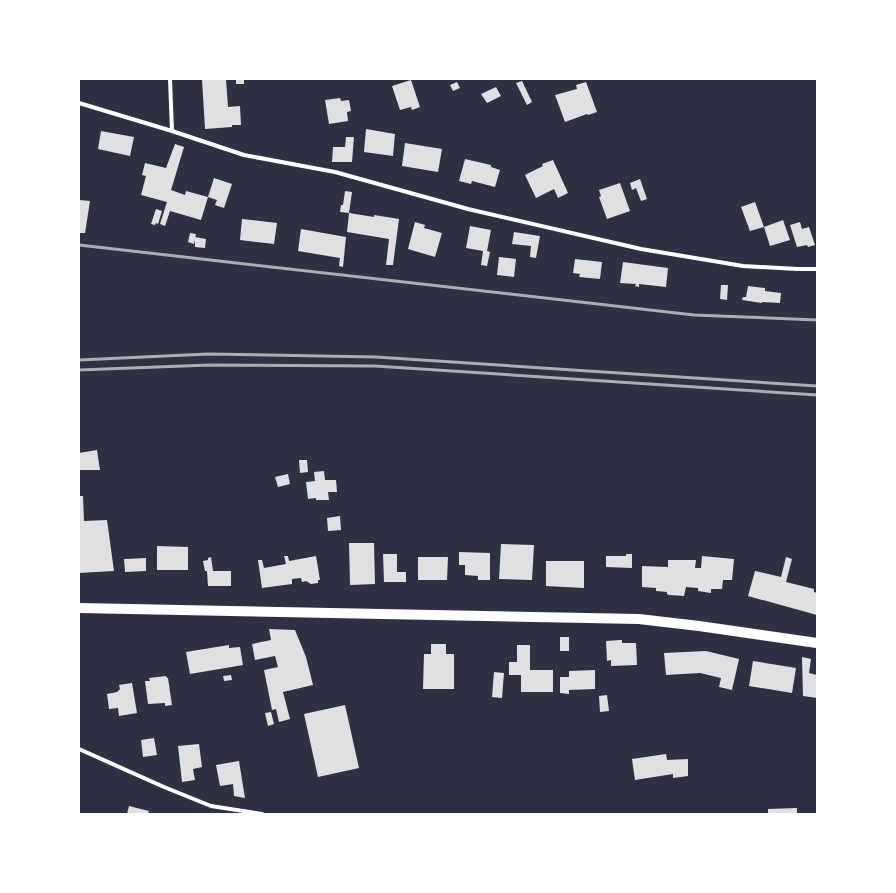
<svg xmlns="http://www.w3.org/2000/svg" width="896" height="893" font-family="Poppins,sans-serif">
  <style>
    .building { fill: #e0e0e3 }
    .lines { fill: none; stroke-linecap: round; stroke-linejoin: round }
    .minor { stroke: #fff; stroke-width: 4 }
    .primary { stroke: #fff; stroke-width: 10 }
    .rail { stroke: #abadb3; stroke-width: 3 }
  </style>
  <rect width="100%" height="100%" fill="#2d3142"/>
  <!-- building -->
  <path class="building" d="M202,79h24l2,28 12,-1 1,19h-9v2l-27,2z
    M236,79h8v5h-8z
    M411,80l9,27 -8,3 -1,-3 -11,3 -8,-24z
    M522,81l10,21 -5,3 -11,-22z
    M457,82l3,6 -7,3 -3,-6z
    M586,82l11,30 -9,3 -1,-1 -22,8 -10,-27 22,-6 -1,-4z
    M496,87l5,9 -14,7 -6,-9z
    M340,98l1,3 8,-1 2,11 -4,1 1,9 -19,3 -4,-24z
    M366,129l29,5 -2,22 -29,-4z
    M101,131l33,6 -4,19 -32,-7z
    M346,137h8l-2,25h-20l1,-15h12z
    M405,143l37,6 -4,23 -36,-6z
    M175,144l9,3 -13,43 14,5 1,-4 22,6 6,-19 18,6 -8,24 -9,-3 2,-5 -9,-3 -7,23 -31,-9 -5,15 -5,-2 7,-22 -26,-7 5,-19 -4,-1 3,-12 21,5z
    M465,159l26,6v2l9,3 -5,17 -23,-6 -1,3 -12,-3z
    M553,160l15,33 -10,5 -4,-9 -18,9 -11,-23 18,-9 -1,-2z
    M640,179l7,20 -6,2 -5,-13 -4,2 -2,-7z
    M620,183l10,28 -23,8 -8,-22 2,-1 -2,-6z
    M345,191l7,1 -3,21 -9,-1 1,-7h2z
    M79,200l11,1 -5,32h-6z
    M755,202l9,25 -14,4 -9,-24z
    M156,209l6,2 -4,13 -2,-1 -1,2 -4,-1z
    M349,213l25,4v-2l25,4 -6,46h-7l3,-26 -42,-7z
    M242,219l35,4 -3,21 -34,-4z
    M783,220l7,20 -20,6 -6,-19z
    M415,222l10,3 -1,3 18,5 -7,24 -27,-8z
    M800,222l2,7 7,-2 6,18 -7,2 -1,-2 -10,2 -7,-22z
    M470,226l21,4 -4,21 3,1 -3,14 -6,-1 2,-14 -17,-3z
    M301,229l45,8 -3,30 -4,-1 1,-8 -42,-7z
    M514,232l26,4 -4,22 -6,-1 1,-11 -19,-2z
    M190,233l6,1 -2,10 -6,-2z
    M195,237l11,2 -1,9 -10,-1z
    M499,257l17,2 -2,18 -17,-2z
    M575,259l27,3 -2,17 -21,-2 1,-3 -7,-1z
    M623,262l45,6 -2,19 -27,-3v3l-4,-1 1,-2 -16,-1z
    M721,285h7l-1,15 -7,-1z
    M748,286l17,2v3l16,2 -1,10 -18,-1v1l-20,-3 1,-3h3z
    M97,450l3,20h-20l-1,-17z
    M299,460h8l1,12 -8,1z
    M324,471l1,9h11l1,12h-9l1,8h-13v-2l-8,1 -2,-17 9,-1 -1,-9z
    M288,474l2,10 -12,3 -3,-10z
    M79,496h4l1,25 23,-1 7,51 -35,2z
    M340,516l1,14 -13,1 -1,-13z
    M349,543h25l1,41 -25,1z
    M501,544l33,1 -2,35 -33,-1z
    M157,546l31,1v23h-31z
    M459,552l31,1v27h-12v-4l-13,-1v-10h-6z
    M383,554h14v18h9v10h-22z
    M626,554h6v14l-26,-1v-11h20z
    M284,556h4l1,5 27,-5 4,24h-2v3l-7,1 -5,-3 -4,1 -1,-4 -9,1v5l-30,4 -4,-28h4l2,8 22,-4z
    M702,556l32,3 -2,21h-9l-1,9h-11v4l-13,-2v-3l-12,-1 -2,9 -15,-1 -2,-1v-2l-11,-1v-3l-14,-1v-21l26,1v-7h28l-1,8h6z
    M211,557l2,14h18v15h-23l-1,-15h-2l-2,-10 5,-1v-2z
    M418,557h30l-1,23h-29z
    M786,557l6,2 -6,23 28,7v3l3,1v22l-69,-19 7,-25 26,6z
    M146,558v13l-21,1 -1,-13z
    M546,561h38v27l-38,-2z
    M269,629l26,1 11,27 7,28 -30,7 7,27 -11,3 -3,-13 -4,1 -8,-40 14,-3 -3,-11 -20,4 -3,-16 19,-4z
    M560,637h9v14h-9z
    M620,640h2v3h14l1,22 -26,1v-6l-4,1 -1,-20z
    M431,644h15v10h8v35h-31l1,-35h7z
    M229,645v3l11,-1 3,18 -53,9 -4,-22z
    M517,645h13v25h23v22h-32v-17h-12v-13h8z
    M706,651l33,8 -7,31 -13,-3 2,-9 -21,-5 -34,2 -2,-22z
    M802,657l9,2 -2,14 8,2v23l-14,-2z
    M753,661l43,7 -4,25 -43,-7z
    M595,670v19l-26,1v4l-9,-1v-16h9v-6z
    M494,672l10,1 -2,25 -10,-1z
    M231,675l1,5 -8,1 -1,-5z
    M166,676l1,2h1l4,27 -7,1v-3l-17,1 -3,-23h5l-1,-3z
    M132,683l5,30 -18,3 -1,-8 -9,1 -2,-15 10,-2 3,-3 -1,-4z
    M607,695l2,16 -9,1 -1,-16z
    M345,705l14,63 -41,9 -14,-63z
    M271,712l3,12 -6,2 -3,-13z
    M154,738l3,17 -14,2 -2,-17z
    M199,744l3,23 -9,2 2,11 -13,2 -4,-36z
    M666,754l1,6 21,-1v17l-15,2v-4l-38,6 -3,-21z
    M239,761l6,37 -11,-2 -1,-12 -13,2 -4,-21z
    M129,806l20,5 -1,3h-21z
    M797,808v6h-29v-5z"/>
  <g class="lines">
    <!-- minor -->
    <path class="minor" d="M170,79l2,52
      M79,103l93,28 72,24 91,17 133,37 173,40 102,17 54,3h20
      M79,749l85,38 47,19 51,8"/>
    <!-- primary -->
    <path class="primary" d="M79,608l560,11 60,7 118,17"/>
    <!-- rail -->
    <path class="rail" d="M79,245l615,70 123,5
      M79,360l129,-6 168,3 441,29
      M79,370l130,-5 166,1 442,29"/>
  </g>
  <!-- border -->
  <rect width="896" height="893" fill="none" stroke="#ffffff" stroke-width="160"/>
</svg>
